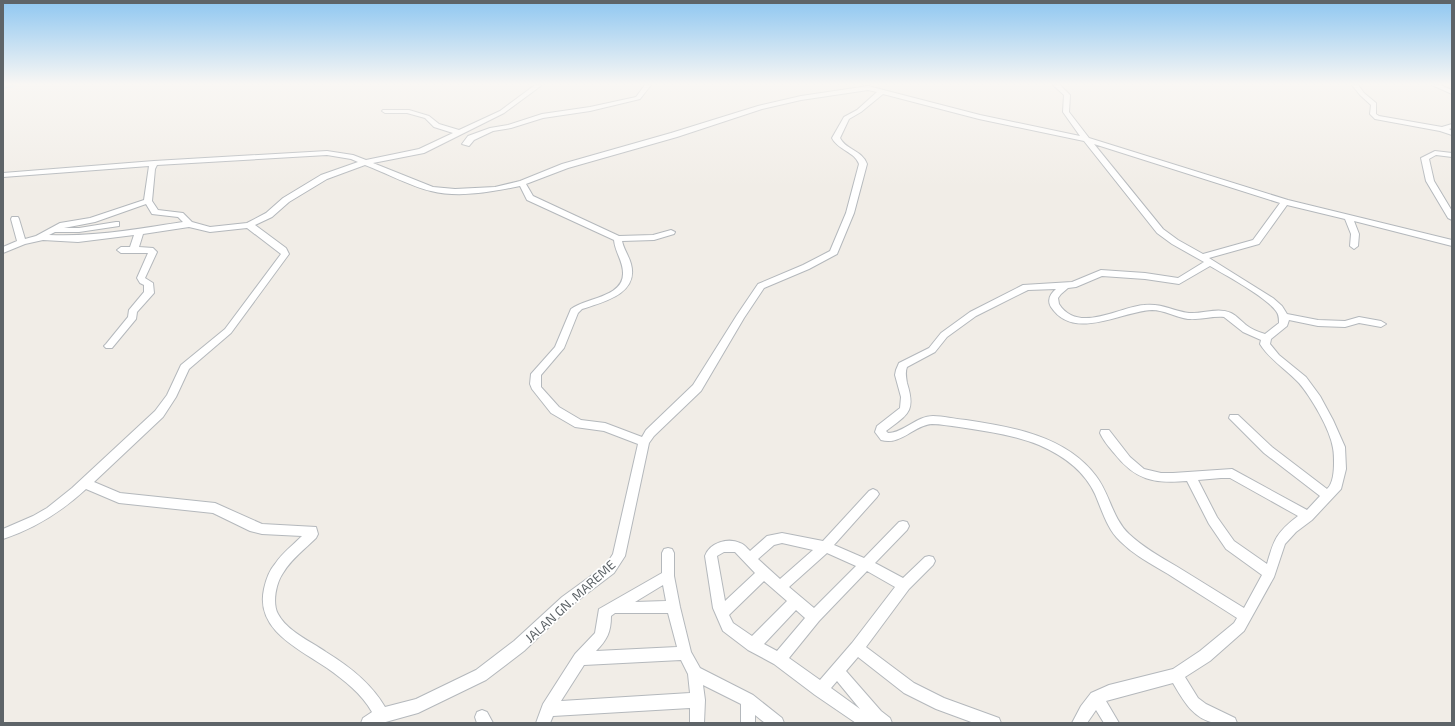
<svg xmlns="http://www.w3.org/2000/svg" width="1455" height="726" font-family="'Exo 2',sans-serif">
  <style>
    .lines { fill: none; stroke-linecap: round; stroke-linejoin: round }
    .river { fill: #a9e4ff; fill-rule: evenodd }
    .minor-casing { stroke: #b4b8bc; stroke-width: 2 }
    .minor { fill: #fff; fill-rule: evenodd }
    .labels { text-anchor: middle; stroke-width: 3.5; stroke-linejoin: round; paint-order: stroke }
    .street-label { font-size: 13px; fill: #5e6468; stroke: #fff }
  </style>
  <rect width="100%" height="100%" fill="#f1ede7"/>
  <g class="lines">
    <!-- river -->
    <path class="river" d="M3,85h13l-2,2 -11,2z"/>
    <!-- minor casing -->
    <g class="minor-casing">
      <path id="minor" d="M535,85h7l-38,28 -80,40 -51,10 60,24 22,2 40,-2 25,-6 42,-17 109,-31 87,-27 43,-10 67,-10 112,29 100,21 -17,-24 1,-17 -11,-10h7l10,10 -1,17 20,26 199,62 164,40v6l-98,-25 5,13 -1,12 -4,3 -4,-3 1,-12 -6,-15 -58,-14 -28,39 -50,14 64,40 9,8 5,8 31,6 27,1 14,-4 22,4 5,3 -5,3 -22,-4 -14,4 -27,-1 -29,-6 -2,6 -16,13 -1,5 9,11 27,22 14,19 13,24 12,27 1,22 -5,20 -29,31 -16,12 -11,12 -11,33 -30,54 -34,30 -25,16 13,21 8,6 29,14 2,5c-7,0 -15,1 -22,0 -22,-4 -32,-23 -42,-40l-67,18 13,22h-15l-8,-13 -9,13h-15l9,-17 10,-13 18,-8 64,-16 27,-18 34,-28 3,-5c-23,-15 -46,-29 -69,-44 -17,-10 -34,-19 -48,-33 -13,-12 -18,-31 -25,-47 -11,-24 -33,-39 -56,-49 -25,-10 -53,-14 -80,-18 -9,-1 -18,-3 -27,-3 -18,1 -31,22 -51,16l-6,-8 2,-6 23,-18 1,-11 -6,-22 1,-5 3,-7 30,-15 12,-15 29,-21 53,-27 49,-3 29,-12 44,3 33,5 26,-16 -32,-18 -15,-11 -73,-92 -105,-22 -96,-25 -22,18 -12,7 -9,19c6,12 22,12 27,26l-13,49 -17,41 -28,15 -45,19 -20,30 -43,73 -47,45 -5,7 -24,113 -11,17 -42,32 -48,46 -38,29 -68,33 -36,10h-21l2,-5 9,-6c-10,-18 -28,-32 -45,-44 -28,-19 -72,-38 -63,-79 2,-9 5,-18 11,-25 7,-11 18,-19 27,-28l-40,-2 -12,-3 -37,-18 -94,-10 -33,-14c-25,23 -50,39 -83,50v-10l30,-13 14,-8 25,-20 83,-77 12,-16 14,-30 44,-36 56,-75 -34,-26 -37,4 -21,-5 -46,7 -4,13 14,1 4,4 -12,26 8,5 1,10 -17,19 -1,7 -24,29h-6l-2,-2 2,-2 22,-27 1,-7 15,-18v-7l-4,-2 -3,-5 11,-25h-27l-4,-3 4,-3h9l4,-12 -56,7 -35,-2 -18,4 -22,9v-6l14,-6 -6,-22 1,-2h6l1,2 6,20 11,-3 24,-13 30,-5 54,-18 5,-34 -146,11v-4l151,-12 173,-10 26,4 13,5 53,-11 34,-16 -19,-6 -9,-9 -18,-5h-22l-3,-2 1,-1h26l20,6 10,8 20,6 41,-19zM868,90l9,2 -20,18 -13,7 -12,21c6,12 23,14 27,26l-13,49 -16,38 -27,14 -45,19 -21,31 -44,70 -47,45 -4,7 -37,-14 -24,-3 -22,-13 -18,-20v-12l23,-27 14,-35 4,-4c21,-7 57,-15 49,-45 -2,-8 -7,-14 -9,-23l32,-1 20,-6 1,-2 -4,-2 -18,5 -34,1 -86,-40 -7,-12 42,-16 109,-31 85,-28 39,-9zM1094,144l186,59 -27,37 -50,14 -25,-14 -15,-11zM327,155l24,4 7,3 -37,13 -38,23 -17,15 -19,10 -37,4 -18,-5 -9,-9 -25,-3 -6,-9 3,-32 2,-4zM365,165c19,7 47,22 66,26 28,7 61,1 89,-5l7,14 87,40c1,12 9,21 9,33 1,24 -38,25 -52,36l-16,38 -24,27 -1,10 2,5 19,24 24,14 29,4 34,13 -25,110 -7,11 -44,32 -48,44 -38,29 -60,29 -31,8c-14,-24 -36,-41 -59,-55 -16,-11 -39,-21 -48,-38 -6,-11 -2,-31 5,-41 8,-14 22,-24 33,-35l2,-4 -2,-7 -54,-3 -47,-21 -95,-10 -26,-11 69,-65 13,-20 13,-28 42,-36 58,-79 -3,-6 -31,-23 17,-8 17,-15 38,-23zM146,204l6,10 26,3 5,5c-46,7 -88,15 -134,13l6,-3h24l40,-6v-4h-3l-37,6h-15l31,-6zM1210,266c17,10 56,31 66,45 3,4 3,7 3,12l-14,11c-7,-2 -14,-5 -19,-9 -5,-4 -9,-9 -15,-12 -13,-6 -28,1 -42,0 -16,-2 -27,-10 -45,-8 -25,2 -66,29 -85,-1l-1,-6 3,-4 7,-6 8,-1 26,-11 43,3 34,5zM1056,289c-6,5 -9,11 -5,18 23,35 71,4 101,3 12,0 23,7 36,9 12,1 24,-3 36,-2l19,15 18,8 -1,4c10,16 26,25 39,39 12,14 31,46 34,65 1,5 1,10 1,15 0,8 -1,21 -7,26l-55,-42 -34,-32h-8l-1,3 35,35 56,43 -13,14 -75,-41 -59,4h-12l-17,-4 -14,-12 -21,-27h-8l-1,3c3,7 9,14 14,20 21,27 40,31 73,28l22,43 17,25 36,26 -18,33c-23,-14 -45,-28 -68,-42 -16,-9 -33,-19 -47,-32 -17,-16 -19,-40 -33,-58 -30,-40 -83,-49 -130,-56 -11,-1 -23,-4 -33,-4 -17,0 -29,17 -45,17l-2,-2c22,-17 30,-19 21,-48 -1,-6 -2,-11 0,-16l28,-15 12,-15 29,-21 52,-26zM1221,478h9l68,38c-21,16 -24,23 -31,48l-33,-23 -17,-24 -19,-37z
        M645,85h6l-11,14 -50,12 -47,7 -32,10 -18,3 -19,9 -5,6 -7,-2 6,-8 22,-8 18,-3 34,-11 48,-7 46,-10z
        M1352,85h6l6,8 12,10v11l3,2 63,11 10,-3v4l-3,1 3,2v4l-12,-4 -65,-12 -5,-5 1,-9 -11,-10z
        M1432,85h8l12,5v4z
        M1435,151l17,2v4l-16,-2 -7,4 5,22 18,30v9l-4,-2 -22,-37 -5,-23z
        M873,489l4,2 2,3 -2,3 -43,48 30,13 35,-36 4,-1 4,1 2,4 -2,4 -32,33 28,15 22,-21 4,-1 4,1 2,4 -2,4 -24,24 -43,58 48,36 30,15 55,20 2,5h-27l-38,-14 -32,-16 -46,-36 -12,14 35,40 9,7 2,5h-36l-41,-28 -41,-31 -26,-14 -25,-19 -10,-23 -8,-52c4,-13 23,-19 35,-13 4,1 7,5 10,8l17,-15 15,-3 41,8 46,-50zM782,543l31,7 -33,29 -22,-20 16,-14zM724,552h11l20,21 -30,28 -8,-45zM827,553l29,13 -42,42 -25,-21zM867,571l28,16 -43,56 -32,37 -31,-22 30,-37zM764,581l23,20 -35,35 -19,-13 -4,-8zM796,610l9,8 -28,33 -13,-7zM837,681l23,28 -29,-21z
        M668,548l4,1 2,4v23l6,31 11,45 9,16 53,27 29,23 2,5h-19l-10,-8v8h-14v-19l-38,-19 2,15 -1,23h-14v-15l-137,8 -3,7h-14l7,-19 32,-50 20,-21 4,-24 63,-36v-20l2,-4zM663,585l3,16 -31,1zM615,613h53l9,34 -81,4c11,-11 15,-19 15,-35zM681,660l7,14 2,19 -129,8 23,-36z
        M482,710l5,2 6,11h-16l-2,-6 2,-5z"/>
    </g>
    <!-- minor -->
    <use href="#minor" class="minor"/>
  </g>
  <!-- sky -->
  <linearGradient id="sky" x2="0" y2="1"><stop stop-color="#8fc7f1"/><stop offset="0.45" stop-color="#f9f7f4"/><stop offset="1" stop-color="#f9f7f4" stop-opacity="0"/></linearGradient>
  <rect width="1455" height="187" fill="url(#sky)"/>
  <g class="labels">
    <!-- street labels -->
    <g class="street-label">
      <text transform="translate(570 601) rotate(-42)" y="5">JALAN GN. MAREME</text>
    </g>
  </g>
  <!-- border -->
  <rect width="1455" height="726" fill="none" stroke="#5e6468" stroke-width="8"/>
</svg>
